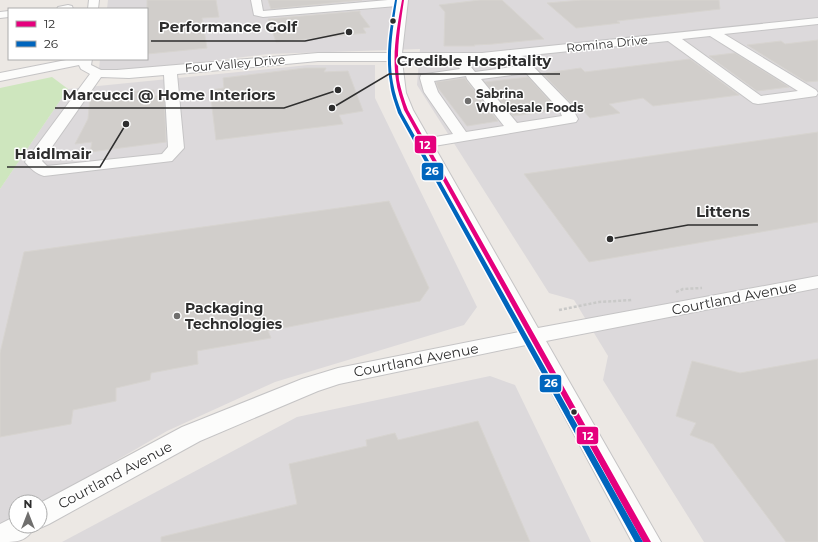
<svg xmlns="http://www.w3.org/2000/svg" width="818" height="542" font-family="Montserrat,sans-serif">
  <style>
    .industrial { fill: #dcd9db }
    .green { fill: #cee6be }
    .building { fill: #d1cecb; stroke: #d7d4d0 }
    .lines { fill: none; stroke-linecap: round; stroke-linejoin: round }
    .minor-casing { stroke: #c5c4c5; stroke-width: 2 }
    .path { stroke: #c9c9c8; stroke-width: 2.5; stroke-dasharray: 3 2; stroke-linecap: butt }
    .minor { fill: #fcfcfb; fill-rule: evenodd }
    .bus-1-casing { stroke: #fff; stroke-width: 3 }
    .bus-2-casing { stroke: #fff; stroke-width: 3 }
    .bus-1 { fill: #e5007d; fill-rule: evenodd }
    .bus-2 { fill: #0065bd; fill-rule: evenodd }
    .bus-dot { fill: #2e2e2e; stroke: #fff; stroke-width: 1.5 }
    .poi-dot { fill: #706f6e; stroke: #fff; stroke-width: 1.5 }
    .labels { text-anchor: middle; stroke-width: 3; stroke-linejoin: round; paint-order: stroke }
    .far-street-label { font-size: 12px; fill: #2e2e2e; stroke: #fff }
    .far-poi-label { font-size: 12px; font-weight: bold; fill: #2e2e2e; stroke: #fff; text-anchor: start }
    .street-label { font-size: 14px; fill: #2e2e2e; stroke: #fff }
    .poi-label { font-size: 14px; font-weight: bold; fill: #2e2e2e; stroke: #fff; text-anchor: start }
    .leader { fill: none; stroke: #2e2e2e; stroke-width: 1.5 }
    .callout-dot { fill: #2e2e2e; stroke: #fff; stroke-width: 1.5 }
    .callout-label { font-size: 15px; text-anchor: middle; font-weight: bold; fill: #2e2e2e; stroke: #fff; stroke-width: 3; stroke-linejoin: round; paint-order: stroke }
    .line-badge { stroke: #fff; stroke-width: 1.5 }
    .badge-label { font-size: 11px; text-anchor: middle; font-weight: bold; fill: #fff }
  </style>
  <rect width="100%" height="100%" fill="#ece8e4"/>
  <!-- industrial -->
  <path class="industrial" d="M108,0h710v542h-114l-101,-162 5,-24 -34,-56 -25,-7 -132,-208 3,-36 -152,5 -141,17 -28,-2 1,-10h47v-50h-40z
    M308,65h67v33l102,209 -13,18 -189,57 -108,49 -127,74v-3h-24v17l-16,10v-340l68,-100z
    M490,376l25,9 76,157h-529l235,-125z"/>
  <!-- green -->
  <path class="green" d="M52,77l16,12 -68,100v-101z"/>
  <!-- building -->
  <path class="building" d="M147,0h69l3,17 -17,1 5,30 -60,6z
    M268,0h94l-91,9z
    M480,0h22l42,39 -51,5 -19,1 1,1h-31l1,-34 -6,-7z
    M582,0h137l1,9 -103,12 3,2 -44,5 -29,-25z
    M360,11v3l10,13 -7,1 3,5 -90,9 -8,-23z
    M818,40v41l-12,1 -59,-37 34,-4 4,3z
    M735,53l54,34 -32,4 -48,-35z
    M690,59l49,36 -86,11 -10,-8 -34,6 11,9 -30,5 -10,-11 -6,1 -3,-5 -27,-28h4l-2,-2 35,-5 4,4z
    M305,68h21l-2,4 24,-1 15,40 -24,4 4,9 -127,16 -6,-50 14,-2 -1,-10z
    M528,77l30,33 -45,6 -28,-34z
    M465,78l1,2 32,41 -31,5 -29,-38 -2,-6z
    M154,90v6l10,-2 2,48 -76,10 2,-10 -17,2 13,-25 2,-22h7l4,-4z
    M818,132v90l-229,40 -65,-88z
    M389,201l40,87 -9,13 -152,30 3,7 -74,13 1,13 -47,9 -1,7 -34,8v13l-43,9 -2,14 -71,13v-84l24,-101z
    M818,359v183h-32l-73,-98 -23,-9 6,-12 -20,-7 16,-55 48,12z
    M478,421l52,121h-369v-5l136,-33 -8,-40 78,-18 -1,-6 29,-7 3,7z"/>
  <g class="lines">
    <!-- minor casing -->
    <g class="minor-casing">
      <path id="minor" d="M89,0h10l-1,9h-10z
        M251,0h10l2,11 125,-11h20l-6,53h80l336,-35v6l-94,10 92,56 2,3 -2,3 -58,8 -5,-1 -85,-62 -147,15 3,1 46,47 8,15 -2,3 -142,24 104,182 280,-52v12l-272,53 115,201h-29l-106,-197 -187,39 -21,7 -118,50 -151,83 -9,4 -5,-2h5v-23l142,-76 120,-48 36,-11 181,-36 -120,-222 -7,-17 -3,-32h-71l-141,13 7,74 -12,13 -128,15c-8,-2 -14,-8 -19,-14l2,-3 63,-85 -9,-5 -2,-4 -79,16v-8l71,-14h21l-1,6 10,5h16l201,-17h71l8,-47 -134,11 -9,-2zM710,36l88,55 -37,5 -79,-57zM516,57l-2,3 5,6 -44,6 -9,-11 52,-4zM402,61h54l-1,1 5,7 -34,5 -5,1 -1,3 4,14 29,42 -24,4 -16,-28 -7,-17zM526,73l33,36 3,7 -45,7 -36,-44zM164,75l4,72 -6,7 -115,12 -5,-5 59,-84 28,1zM466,76l1,3 37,47 -38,6 -28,-40 -4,-11z
        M68,5l4,1 1,3h-16l1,-2z
        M9,11v6l-9,1v-6z
        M16,516v10h19c-8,16 -18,16 -35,16v-18z"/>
    </g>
    <!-- path -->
    <path class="path" d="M676,292l7,-3 19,-1
      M559,310l40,-8 33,-2"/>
    <!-- minor -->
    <use href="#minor" class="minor"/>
    <!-- bus-1 casing -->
    <g class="bus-1-casing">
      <path id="bus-1" d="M402,0h2c-4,27 -8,53 -5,80 2,10 5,20 9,30l243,432h-8l-239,-432c-3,-10 -7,-20 -8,-30 -4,-27 1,-53 6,-80z"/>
    </g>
    <!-- bus-2 casing -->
    <g class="bus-2-casing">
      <path id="bus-2" d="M395,0h2c-4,28 -9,56 -4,83 2,11 5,20 9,30l241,429h-8l-237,-429c-3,-10 -7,-19 -8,-30 -5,-28 0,-56 5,-83z"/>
    </g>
    <!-- bus-1 -->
    <use href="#bus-1" class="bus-1"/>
    <!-- bus-2 -->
    <use href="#bus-2" class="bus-2"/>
  </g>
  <!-- markers -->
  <g class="bus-dot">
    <circle cx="393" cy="21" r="3.5"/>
    <circle cx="574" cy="412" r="3.5"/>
  </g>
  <g class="poi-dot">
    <circle cx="468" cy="101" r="4"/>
    <circle cx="177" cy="316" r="4"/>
  </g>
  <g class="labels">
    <!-- far-street labels -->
    <g class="far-street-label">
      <text transform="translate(607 44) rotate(-6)" y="4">Romina Drive</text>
      <text transform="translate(235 64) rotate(-5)" y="4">Four Valley Drive</text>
    </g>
    <!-- far-poi labels -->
    <g class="far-poi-label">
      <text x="476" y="98">Sabrina<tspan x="476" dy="14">Wholesale Foods</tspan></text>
    </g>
    <!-- street labels -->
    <g class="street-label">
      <text transform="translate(734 298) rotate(-11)" y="5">Courtland Avenue</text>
      <text transform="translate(416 360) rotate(-11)" y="5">Courtland Avenue</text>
      <text transform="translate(115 475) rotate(-28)" y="5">Courtland Avenue</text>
    </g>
    <!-- poi labels -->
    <g class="poi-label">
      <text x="185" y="313">Packaging<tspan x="185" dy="16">Technologies</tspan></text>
    </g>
  </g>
  <!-- callouts -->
  <path class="leader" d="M349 32L305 41H151M332 108L389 74H560M338 90L284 108H55M126 124L100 167H7M610 239L688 225H758"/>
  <g class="callout-dot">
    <circle cx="349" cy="32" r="4"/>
    <circle cx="332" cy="108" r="4"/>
    <circle cx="338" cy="90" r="4"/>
    <circle cx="126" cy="124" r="4"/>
    <circle cx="610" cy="239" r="4"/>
  </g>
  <g class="callout-label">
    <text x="228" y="32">Performance Golf</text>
    <text x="474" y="66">Credible Hospitality</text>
    <text x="169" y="100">Marcucci @ Home Interiors</text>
    <text x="53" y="159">Haidlmair</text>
    <text x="723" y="217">Littens</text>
  </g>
  <g class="line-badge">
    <rect x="414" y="135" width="23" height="19" rx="4" fill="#e5007d"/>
    <rect x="421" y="162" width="23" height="19" rx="4" fill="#0065bd"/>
    <rect x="539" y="374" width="23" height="19" rx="4" fill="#0065bd"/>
    <rect x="576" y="426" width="23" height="19" rx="4" fill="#e5007d"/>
  </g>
  <g class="badge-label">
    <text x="425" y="149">12</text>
    <text x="432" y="175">26</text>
    <text x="551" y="387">26</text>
    <text x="588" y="440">12</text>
  </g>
  <!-- legend -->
  <rect x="8" y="8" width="140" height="52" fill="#ffffff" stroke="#ababab"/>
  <rect x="16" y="21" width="20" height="6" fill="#e5007d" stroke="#ababab"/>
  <text x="44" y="28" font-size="12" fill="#2e2e2e">12</text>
  <rect x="16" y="41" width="20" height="6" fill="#0065bd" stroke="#ababab"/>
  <text x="44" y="48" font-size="12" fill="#2e2e2e">26</text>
  <!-- north arrow -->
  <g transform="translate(28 514)"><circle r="19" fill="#ffffff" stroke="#ababab"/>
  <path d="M0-3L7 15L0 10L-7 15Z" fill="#706f6e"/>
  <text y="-6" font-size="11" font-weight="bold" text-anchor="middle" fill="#2e2e2e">N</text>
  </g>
</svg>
